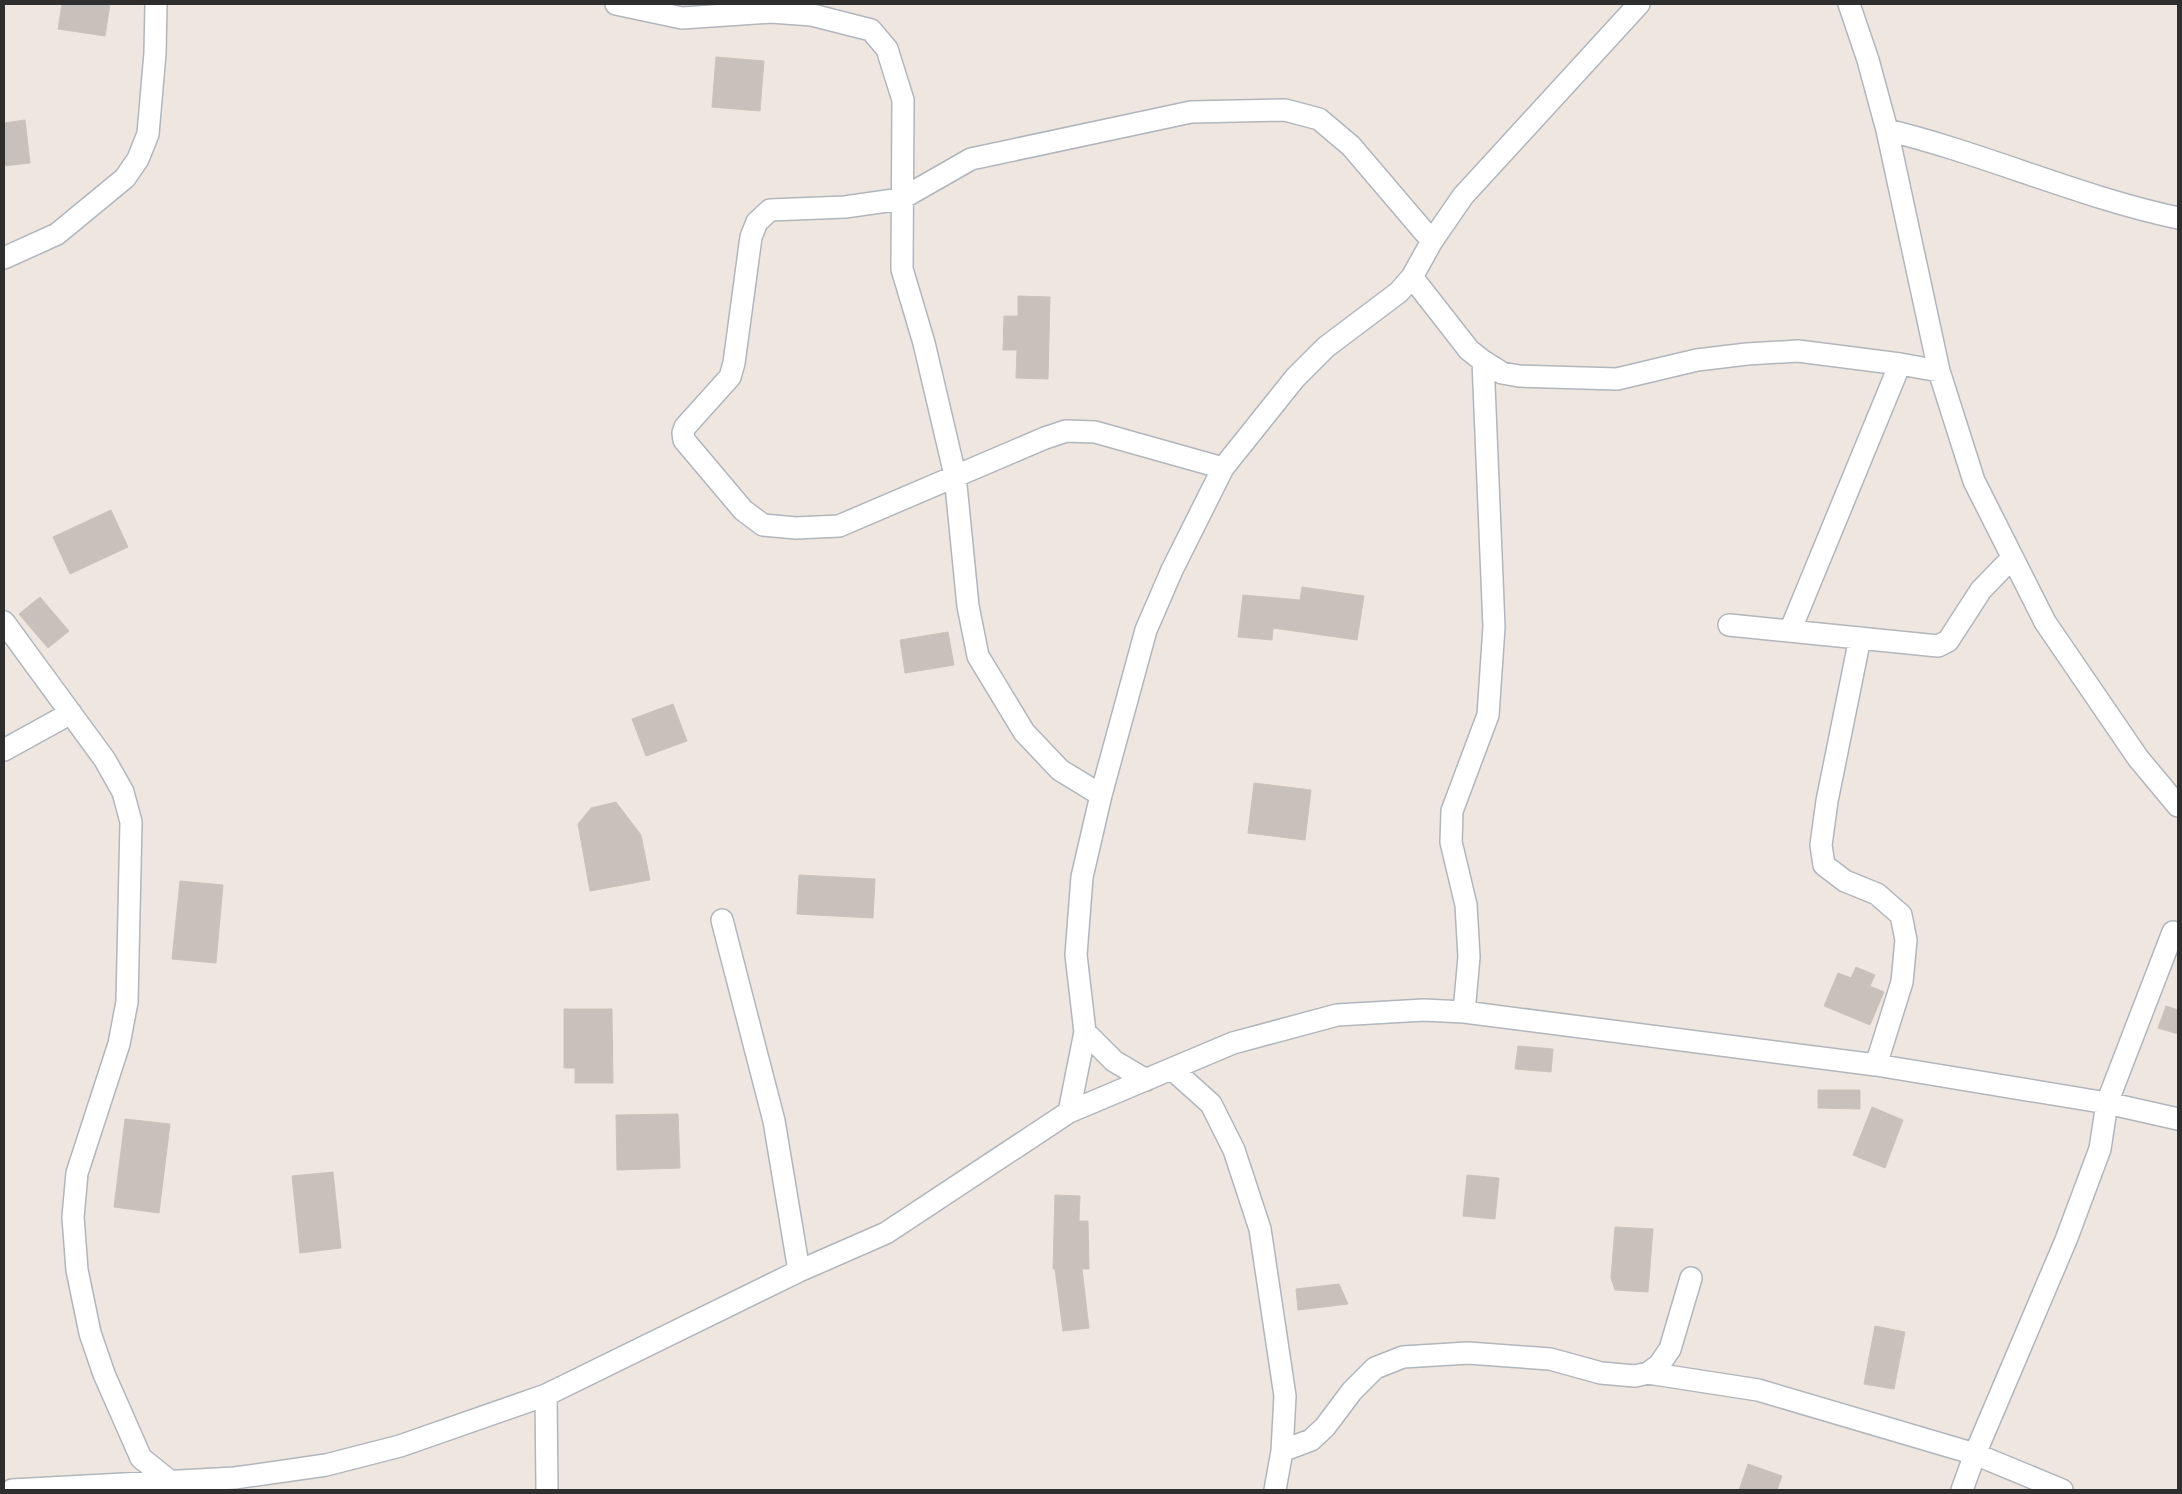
<svg xmlns="http://www.w3.org/2000/svg" width="2182" height="1494" font-family="'DM Sans',sans-serif">
  <style>
    .building { fill: #c8c1bb; stroke: #cbc2b9 }
    .lines { fill: none; stroke-linecap: round; stroke-linejoin: round }
    .minor-casing { stroke: #b0b6be; stroke-width: 24 }
    .minor { stroke: #fff; stroke-width: 21 }
  </style>
  <rect width="100%" height="100%" fill="#efe6e0"/>
  <!-- building -->
  <path class="building" d="M62,4h48l-5,32 -47,-7z
    M716,57l48,4 -4,50 -48,-4z
    M25,120l5,43 -26,3v-43z
    M1018,296l32,1 -2,82 -32,-1 1,-28h-14l1,-34h14z
    M111,510l17,37 -58,27 -17,-37z
    M1302,587l62,9 -7,44 -84,-12 -1,12 -34,-3 5,-42 57,5z
    M40,597l29,34 -21,17 -29,-34z
    M948,632l6,33 -49,8 -5,-33z
    M673,704l14,37 -41,15 -14,-37z
    M1254,783l57,7 -6,50 -57,-7z
    M616,802l25,33 9,45 -60,11 -12,-67 13,-16z
    M799,875l76,4 -2,39 -76,-4z
    M180,881l43,4 -7,78 -44,-4z
    M1856,967l19,8 -5,11 14,6 -14,33 -46,-19 14,-33 13,5z
    M2166,1006l12,4v24l-20,-6z
    M564,1009h48l1,74h-38v-15h-11z
    M1518,1046l35,3 -2,23 -36,-3z
    M1818,1090h42v19l-42,-1z
    M1872,1107l31,13 -18,48 -32,-13z
    M678,1114l2,54 -63,2 -1,-55z
    M125,1119l45,5 -11,89 -45,-6z
    M333,1172l8,76 -41,5 -8,-77z
    M1467,1175l32,3 -4,41 -32,-3z
    M1055,1195l25,1 -1,25h9l1,48h-7l7,59 -26,3 -8,-62h-2z
    M1615,1227l38,2 -5,63 -33,-2 -4,-12z
    M1339,1284l9,20 -50,6 -2,-21z
    M1875,1326l30,6 -11,57 -30,-5z
    M1748,1464l34,12 -5,14h-38z"/>
  <g class="lines">
    <!-- minor casing -->
    <g class="minor-casing">
      <path id="minor" d="M616,4l66,14 89,-6 41,3 59,15 16,19 16,51 -1,169 22,74 31,132 13,131 10,50 46,76 36,38 41,25
        M1849,4l19,56 19,70 52,241 35,110 71,141 93,136 40,48
        M1887,130c99,24 192,67 291,88
        M4,258l53,-24 68,-56 13,-19 10,-25 7,-81 1,-49
        M1412,277l57,73 14,11 19,12 17,3 98,3 80,-19 50,-6 51,-3 102,13 39,7
        M1223,468l-128,-36 -29,-1 -21,7 -206,88 -43,2 -33,-3 -20,-15 -59,-70 -1,-7 2,-6 45,-50 4,-14 17,-126 6,-15 13,-12 75,-3 56,-8 70,-40 220,-47 94,-2 34,9 32,27 81,95
        M4,622l101,138 18,32 8,30 -4,180 -8,42 -42,129 -4,44 4,53 13,63 14,41 37,84 30,24 1,6
        M1729,625l209,21 10,-5 33,-51 31,-32
        M1790,631l110,-267
        M1860,638l-33,163 -6,44 3,20 21,16 32,13 24,21 5,25 -4,42 -26,83
        M4,750l67,-37
        M722,920l52,201 25,150
        M1464,1012l5,-55 -3,-52 -15,-63 1,-31 36,-96 6,-88 -11,-266
        M1085,1032l29,29 32,19
        M1172,1069l39,35 23,46 26,79 25,167 -3,55 -7,39
        M1069,1112l16,-80 -9,-77 6,-78 19,-82 45,-165 26,-60 51,-102 72,-90 31,-31 73,-55 13,-15 20,-36 31,-45 176,-192
        M1648,1373l110,17 217,64 87,36
        M546,1395l1,95
        M1282,1451l29,-11 14,-13 27,-36 23,-23 28,-11 65,-4 82,6 51,14 34,3 13,-3 11,-8 11,-16 21,-71
        M12,1490l223,-12 91,-13 74,-19 146,-51 253,-124 87,-38 183,-121 164,-69 104,-28 87,-5 40,2 412,53 231,38 71,16
        M1962,1490l13,-36 91,-214 34,-91 7,-46 66,-171"/>
    </g>
    <!-- minor -->
    <use href="#minor" class="minor"/>
  </g>
  <!-- border -->
  <rect width="2182" height="1494" fill="none" stroke="#2e2e2e" stroke-width="10"/>
</svg>
